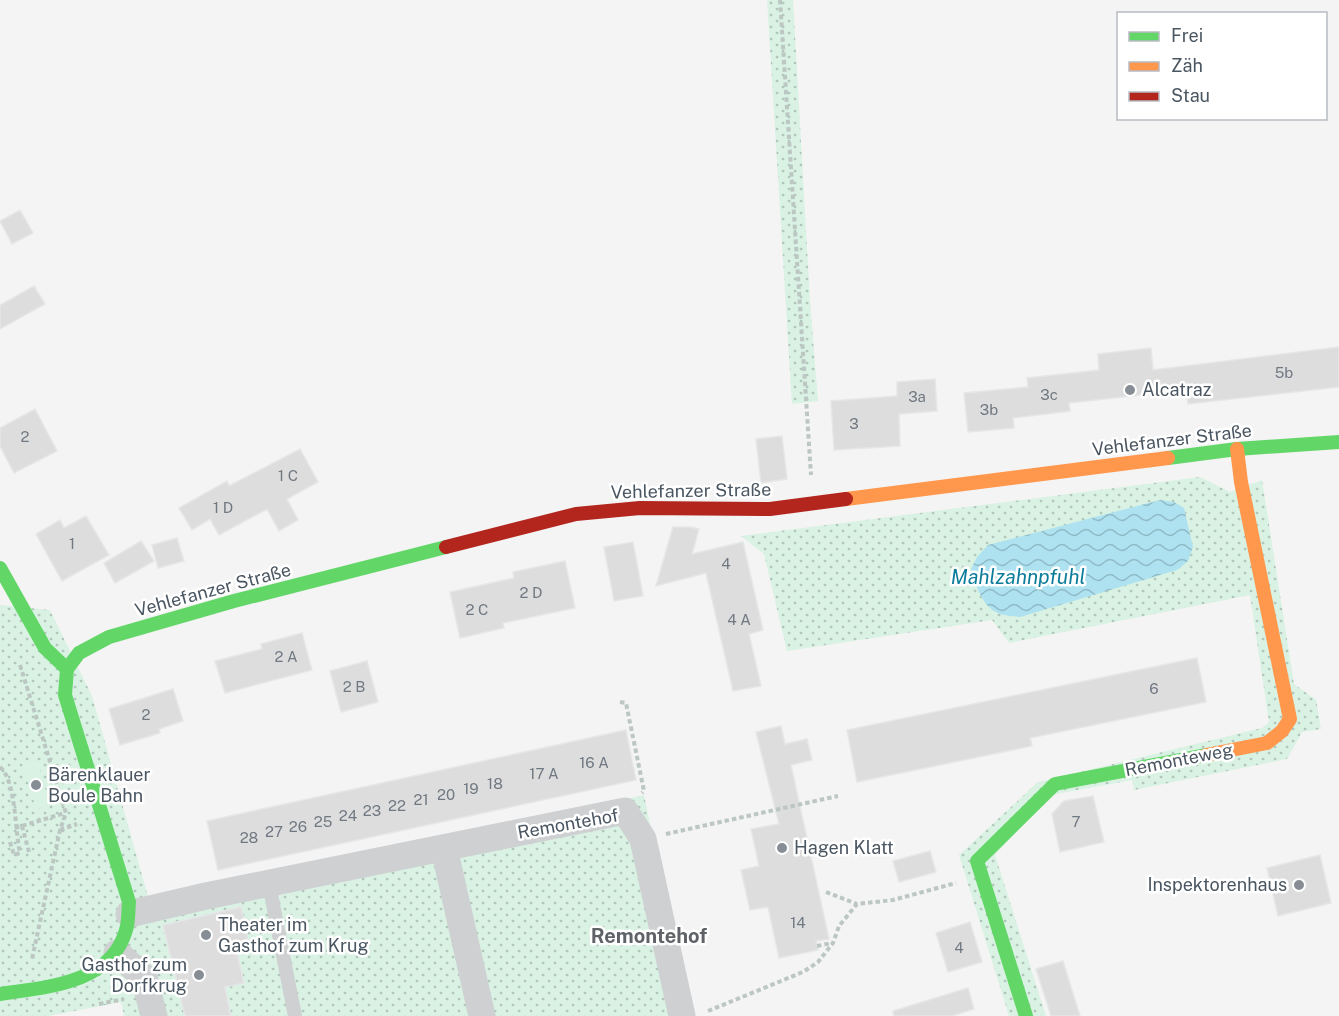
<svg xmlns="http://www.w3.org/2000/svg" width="1339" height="1016" font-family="'Public Sans',sans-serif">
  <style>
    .green { fill: url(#green-dots) }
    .pitch { fill: #d9f2e3 }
    .water { fill: url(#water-waves) }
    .building { fill: #ddddde; stroke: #e5e6e7; stroke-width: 1.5 }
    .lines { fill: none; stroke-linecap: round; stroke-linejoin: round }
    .path { stroke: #bcc7c4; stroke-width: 4; stroke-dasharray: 4.5 3; stroke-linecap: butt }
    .lane { stroke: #ced0d2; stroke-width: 14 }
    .street { stroke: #ced0d2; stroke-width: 27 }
    .fast { stroke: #63d668; stroke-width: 14 }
    .slow { stroke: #ff974d; stroke-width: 14 }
    .jam { stroke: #b3261e; stroke-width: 14 }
    .poi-dot { fill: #868d94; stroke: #fff; stroke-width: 2 }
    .labels { text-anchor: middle; stroke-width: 5; stroke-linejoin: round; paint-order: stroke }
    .number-label { font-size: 15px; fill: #707881 }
    .poi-label { font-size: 18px; fill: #4a5661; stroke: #fff; text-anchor: start }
    .street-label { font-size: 18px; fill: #4a5661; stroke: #fff }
    .water-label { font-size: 20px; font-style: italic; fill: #0c7c9b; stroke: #fff }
    .neighbourhood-label { font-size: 20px; font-weight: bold; fill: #5f6368; stroke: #fff }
  </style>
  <defs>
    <pattern id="green-dots" width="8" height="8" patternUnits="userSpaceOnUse" patternTransform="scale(1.5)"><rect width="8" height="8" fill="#d9f2e3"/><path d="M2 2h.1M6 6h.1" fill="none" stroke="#b2c7bb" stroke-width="1.8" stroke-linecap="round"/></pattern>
    <pattern id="water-waves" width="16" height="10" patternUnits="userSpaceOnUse" patternTransform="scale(1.5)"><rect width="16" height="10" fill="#aee2f0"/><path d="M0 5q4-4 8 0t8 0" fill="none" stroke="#90bac6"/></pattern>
  </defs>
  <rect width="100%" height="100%" fill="#f4f4f4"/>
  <!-- green -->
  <path class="green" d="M767,0h26l17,301 8,100 -26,3z
    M1200,477l30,15 32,-12 32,204 22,16 5,29 -19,3 -15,27 -153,31 -2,-10 -81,15 -56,60 51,161h-37l-50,-161 79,-73 224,-54 7,-6 -19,-127 -241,48 -17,-23 -205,31 -23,-97 -23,-18z
    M0,605l50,5 42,86 58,208 494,-109 46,221h-566l-3,-14 -72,14h-49z"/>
  <!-- pitch -->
  <path class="pitch" d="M37,760l13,45 -14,4 -13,-45z"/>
  <!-- water -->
  <path class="water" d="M1160,500l14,2 10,6 9,39 -5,14 -11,9 -157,47c-6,-1 -14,-1 -20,-3 -18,-7 -24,-28 -29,-45l6,-12 11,-12z"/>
  <!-- building -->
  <path class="building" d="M20,210l13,23 -21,11 -12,-23z
    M34,286l11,18 -45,25v-24z
    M1339,347v40l-151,17 -2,-14 -117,13 1,8 -57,7 1,10 -46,4 -4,-39 64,-6 -1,-9 72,-8 -1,-16 53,-6 2,22z
    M935,379l2,32 -38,3 1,32 -66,4 -3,-49 66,-5v-14z
    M35,409l22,42 -43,22 -14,-27v-18z
    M782,436l5,43 -26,4 -5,-44z
    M300,449l18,33 -31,17 11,21 -19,11 -12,-22 -48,26 -9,-16 -18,11 -13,-22 48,-27 2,5z
    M86,516l23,39 -47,26 -26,-47 24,-14 4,8z
    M673,527h18l8,2 -7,25 51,-12 20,88 -14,4 12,52 -28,5 -27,-118 -50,13z
    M177,538l7,23 -26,7 -6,-23z
    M141,541l13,20 -39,22 -11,-20z
    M633,542l10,54 -29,5 -10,-54z
    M565,561l10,47 -72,15 1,5 -44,10 -10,-46 64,-14 -1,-6z
    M302,633l10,37 -87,23 -10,-32 47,-12 -1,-5z
    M1197,658l9,44 -176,36 2,8 -175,36 -10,-52z
    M367,661l11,41 -37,10 -11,-41z
    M173,689l10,32 -24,8 1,4 -40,12 -11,-36z
    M781,726l4,18 22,-5 5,21 -21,5 38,174 -13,2 2,9 -39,8 -11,-51 -18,3 -9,-40 18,-4 -8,-37 28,-5 -23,-92z
    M626,730l10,50 -418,90 -11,-49z
    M1093,796l11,46 -44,10 -8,-38 12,-13z
    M930,851l6,21 -37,10 -6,-21z
    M1320,855l11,48 -53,13 -11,-48z
    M241,907l8,38 -13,3 8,35 -19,4 6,29h-46l-22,-91z
    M970,922l12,40 -34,10 -12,-39z
    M1063,961l17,55h-29l-15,-47z
    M968,988l6,21 -22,7h-58l-1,-5z"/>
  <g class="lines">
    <!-- path -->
    <path class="path" d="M780,0l31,475
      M20,665l46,148 -6,17 -28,129
      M620,702l6,1 18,88 -2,2
      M0,767c16,13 15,65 20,86l-6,2 -5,-16
      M22,826l7,26
      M15,828l50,-15
      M60,830l17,-6
      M666,834l172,-38
      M826,892l31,12
      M817,946l15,-3
      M99,1004l25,-5
      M708,1011l95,-39 15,-10 15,-19 6,-17 18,-22 36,-4 63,-17"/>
    <!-- lane -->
    <path class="lane" d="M269,884l26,132"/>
    <!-- street -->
    <path class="street" d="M444,848l38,168
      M129,914l77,-18 419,-85 18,28 39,177
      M117,953l27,24 10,39"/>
    <!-- fast -->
    <path class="fast" d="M1168,458l69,-9 102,-7
      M0,568l45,80 22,21
      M67,669l12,-16 30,-16 125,-36 212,-54
      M0,994c46,-7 111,-10 126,-64 3,-9 2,-19 3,-28l-64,-207 2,-26
      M1026,1016l-49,-155 78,-77 151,-29"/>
    <!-- slow -->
    <path class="slow" d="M846,499l322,-41
      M1206,755l61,-12 15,-12 8,-12 -49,-237 -4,-33"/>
    <!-- jam -->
    <path class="jam" d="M446,547l130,-33 64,-6 130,1 76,-10"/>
  </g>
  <!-- markers -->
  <g class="poi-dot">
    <circle cx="1130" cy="390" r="6"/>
    <circle cx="36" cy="785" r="6"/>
    <circle cx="782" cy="848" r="6"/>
    <circle cx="1299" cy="885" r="6"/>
    <circle cx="206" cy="935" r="6"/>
    <circle cx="199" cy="975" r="6"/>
  </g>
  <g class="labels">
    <!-- number labels -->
    <g class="number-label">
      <text x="1284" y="378">5b</text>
      <text x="1049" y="400">3c</text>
      <text x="917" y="402">3a</text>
      <text x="989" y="415">3b</text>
      <text x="854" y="429">3</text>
      <text x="25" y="442">2</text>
      <text x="288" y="481">1 C</text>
      <text x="223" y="513">1 D</text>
      <text x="72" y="549">1</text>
      <text x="726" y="569">4</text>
      <text x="531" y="598">2 D</text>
      <text x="477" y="615">2 C</text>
      <text x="739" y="625">4 A</text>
      <text x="286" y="662">2 A</text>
      <text x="354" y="692">2 B</text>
      <text x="1154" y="694">6</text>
      <text x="146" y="720">2</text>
      <text x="594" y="768">16 A</text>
      <text x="544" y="779">17 A</text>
      <text x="495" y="789">18</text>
      <text x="471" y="794">19</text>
      <text x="446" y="800">20</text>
      <text x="421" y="805">21</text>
      <text x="397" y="811">22</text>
      <text x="372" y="816">23</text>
      <text x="348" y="821">24</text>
      <text x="323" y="827">25</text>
      <text x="1076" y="827">7</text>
      <text x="298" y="832">26</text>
      <text x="274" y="837">27</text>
      <text x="249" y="843">28</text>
      <text x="798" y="928">14</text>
      <text x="959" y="953">4</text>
    </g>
    <!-- poi labels -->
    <g class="poi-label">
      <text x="1142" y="396">Alcatraz</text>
      <text x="48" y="781">Bärenklauer<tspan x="48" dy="21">Boule Bahn</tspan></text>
      <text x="794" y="854">Hagen Klatt</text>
      <text x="1287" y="891" text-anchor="end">Inspektorenhaus</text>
      <text x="218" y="931">Theater im<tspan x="218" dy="21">Gasthof zum Krug</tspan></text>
      <text x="187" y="971" text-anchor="end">Gasthof zum<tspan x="187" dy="21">Dorfkrug</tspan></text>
    </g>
    <!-- street labels -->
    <g class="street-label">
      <text transform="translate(1172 440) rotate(-7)" y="6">Vehlefanzer Straße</text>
      <text transform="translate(691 491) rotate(-1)" y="6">Vehlefanzer Straße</text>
      <text transform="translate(213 590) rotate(-15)" y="6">Vehlefanzer Straße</text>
      <text transform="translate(1179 760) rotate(-11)" y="6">Remonteweg</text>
      <text transform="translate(568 824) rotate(-10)" y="6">Remontehof</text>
    </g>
    <!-- water labels -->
    <g class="water-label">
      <text x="1018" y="584">Mahlzahnpfuhl</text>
    </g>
    <!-- neighbourhood labels -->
    <g class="neighbourhood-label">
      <text x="649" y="943">Remontehof</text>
    </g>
  </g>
  <!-- legend -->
  <rect x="1117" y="12" width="210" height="108" fill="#ffffff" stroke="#b7bbc0" stroke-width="1.5"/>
  <rect x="1129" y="32" width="30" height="9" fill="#63d668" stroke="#b7bbc0" stroke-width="1.5"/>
  <text x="1171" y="42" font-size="18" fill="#4a5661">Frei</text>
  <rect x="1129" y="62" width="30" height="9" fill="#ff974d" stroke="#b7bbc0" stroke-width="1.5"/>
  <text x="1171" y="72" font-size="18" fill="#4a5661">Zäh</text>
  <rect x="1129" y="92" width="30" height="9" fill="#b3261e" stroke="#b7bbc0" stroke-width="1.5"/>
  <text x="1171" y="102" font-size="18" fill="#4a5661">Stau</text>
</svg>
